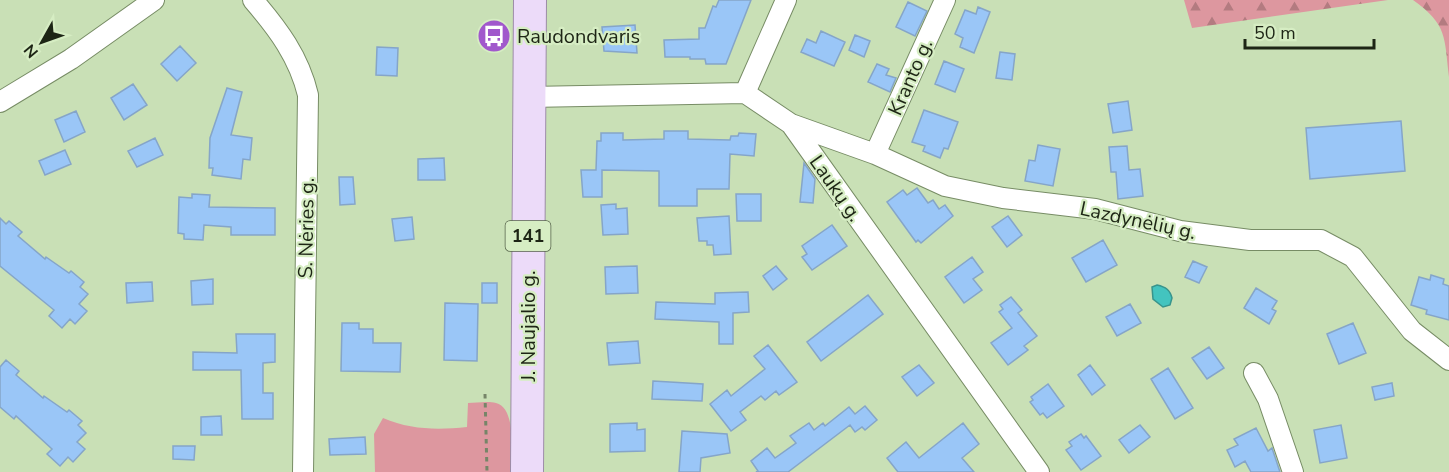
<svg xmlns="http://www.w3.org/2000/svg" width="1449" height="472" font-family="'Nunito Sans',sans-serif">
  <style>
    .grass { fill: #dd979f }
    .forest { fill: url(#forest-firs) }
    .water { fill: #43c4bf; stroke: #38948c; stroke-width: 1.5 }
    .building { fill: #9ac6f7; stroke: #85a5c8; stroke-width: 1.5 }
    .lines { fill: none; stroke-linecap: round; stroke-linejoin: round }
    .minor-casing { stroke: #778c65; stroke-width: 22 }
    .primary-casing { stroke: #9c8ca7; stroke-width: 34 }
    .path { stroke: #768568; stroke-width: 3; stroke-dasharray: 4.5 4.5; stroke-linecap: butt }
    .minor { stroke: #fff; stroke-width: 20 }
    .primary { stroke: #ecdbf9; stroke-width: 32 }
    .labels { text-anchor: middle; stroke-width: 4.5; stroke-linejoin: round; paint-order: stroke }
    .shield { fill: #d6edc3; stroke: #546149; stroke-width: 1.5 }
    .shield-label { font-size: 18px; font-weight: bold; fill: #1d2515 }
    .poi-label { font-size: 20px; fill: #1d2515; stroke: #d6edc3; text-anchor: start }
    .street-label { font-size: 20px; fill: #1d2515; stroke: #d6edc3 }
  </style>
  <defs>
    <pattern id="forest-firs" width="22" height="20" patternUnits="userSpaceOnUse" patternTransform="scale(1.5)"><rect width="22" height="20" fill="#dd979f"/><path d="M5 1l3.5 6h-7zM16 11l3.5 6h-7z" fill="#b37b80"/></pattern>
  </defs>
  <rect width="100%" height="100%" fill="#c9e0b6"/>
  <!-- grass -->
  <path class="grass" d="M468,403c8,0 20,-2 28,0 21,5 15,52 15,69h-136l-1,-38 9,-16c28,12 55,12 84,9z"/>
  <!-- forest -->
  <path class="forest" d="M1184,0h204l-196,28z
    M1413,0h36v77c-5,-40 -1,-52 -36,-77z"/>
  <!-- water -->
  <path class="water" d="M1157,285c9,2 13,5 15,13l-2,7 -7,2 -10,-8 -1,-12z"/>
  <!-- building -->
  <path class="building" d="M719,0h32l-25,64h-20l-1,-5h-15v-2h-25l-1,-17 35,-1v-11h6l8,-22 3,1z
    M908,2l19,9 -12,25 -19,-9z
    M978,7l12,5 -16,41 -14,-6 3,-9 -8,-4 10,-24 11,4z
    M635,25l2,28 -33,-2 -2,-24z
    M821,31l24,11 -11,24 -33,-14 6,-13 9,4z
    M855,35l15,6 -6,16 -15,-7z
    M180,46l16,17 -19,18 -16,-17z
    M377,47l21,1 -1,28 -21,-1z
    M1000,52l15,2 -3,26 -16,-2z
    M944,61l20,8 -9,23 -20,-8z
    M877,64l12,5 -3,6 10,3 -6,14 -22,-10z
    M133,84l14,21 -23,15 -13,-22z
    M227,88l15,4 -11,43 21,3 -2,22 -7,-1 -2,20 -29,-4 1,-7h-4l1,-30z
    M1128,101l4,29 -19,3 -5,-29z
    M924,110l34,12 -10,27 -4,-1 -4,10 -17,-7 2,-5 -13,-4z
    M76,111l9,21 -21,10 -9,-22z
    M1401,121l4,50 -95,8 -4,-51z
    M664,131h24v8l42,1 1,-4h7l1,-3 17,1 -2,22 -24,-2 -1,35h-32v17h-38v-35l-57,-1v27h-19l-2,-27h15l1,-29h4v-8h22v7l41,-1z
    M155,138l8,17 -26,12 -9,-16z
    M1038,145l22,4 -7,37 -28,-5 4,-21 6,1z
    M1127,146l2,24 11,-1 3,27 -25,3 -2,-27h-5l-2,-25z
    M65,150l6,14 -26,11 -6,-14z
    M444,158l1,22h-27v-21z
    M804,163l11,16 -2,24 -13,-1z
    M339,177h14l2,27 -15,1z
    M917,188l11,15 5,-3 6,9 6,-4 8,11 -32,27 -3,-3 -2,2 -29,-40 16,-12 4,5z
    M192,194l18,1 -1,12 66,1v27h-44v-8l-27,-2 -1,15 -19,-1v-5l-6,-1 1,-36 13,1z
    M736,194h25v27h-24z
    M616,204v5l11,-1 1,26 -25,1 -2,-30z
    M729,216l2,38 -17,1 -1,-10h-6v-4h-8l-2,-23z
    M1008,216l14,19 -15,12 -15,-20z
    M412,217l2,22 -19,2 -3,-22z
    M0,218l6,6 3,-3 13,11 -4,4 27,23 1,-2 23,16 2,-2 13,11 -4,5 8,7 -9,10 8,7 -12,13 -5,-5 -8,9 -13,-12 5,-6 -54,-44z
    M832,225l15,21 -35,24 -10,-13 5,-3 -5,-8z
    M1103,240l14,25 -31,17 -14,-24z
    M972,257l11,15 -10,7 9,11 -18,13 -19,-26z
    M1193,261l14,6 -8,16 -14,-6z
    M637,266l1,27 -32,1 -1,-27z
    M776,266l11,13 -14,11 -10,-14z
    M1431,275l13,4 -1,5 6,2v34l-23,-6 1,-4 -16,-5 8,-28 11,3z
    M213,279v25l-21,1 -1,-24z
    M152,282l1,19 -26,2 -1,-20z
    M482,283h15v20h-15z
    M1256,288l21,13 -5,8 4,2 -7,13 -25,-16z
    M748,292l1,20 -16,1v31h-14v-22l-64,-3 1,-17 59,2v-11z
    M868,295l15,19 -62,47 -14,-19z
    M1011,297l11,13 -4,3 19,23 -13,10 4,4 -20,15 -17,-22 21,-15 -13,-16 4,-3 -3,-4z
    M445,303l33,1 -1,57 -33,-1z
    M1130,304l11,19 -24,13 -11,-19z
    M342,323h17v6h14v14h28l-1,29 -59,-1z
    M1353,323l13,30 -27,11 -12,-30z
    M236,334h39v28l-12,1v30h10v26h-31l-1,-49h-48v-18l44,1z
    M638,341l2,22 -31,2 -2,-22z
    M768,345l29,37 -18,13 -3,-4 -11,9 -4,-4 -21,16 6,8 -15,11 -21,-27 17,-14 4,6 34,-27 -11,-13z
    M1209,347l15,21 -17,11 -15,-21z
    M6,360l13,11 -3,4 27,23 1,-2 23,16 2,-2 13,11 -4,4 8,8 -9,9 8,7 -12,13 -5,-5 -8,9 -13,-12 5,-5 -36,-33 -2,3 -14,-12v-40z
    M919,365l15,18 -17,13 -15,-19z
    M1090,365l15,20 -13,10 -14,-20z
    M1168,368l25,40 -18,11 -24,-40z
    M653,381l50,3 -1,17 -50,-2z
    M1392,383l2,13 -19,4 -3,-13z
    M1048,384l16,22 -17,12 -4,-5 -3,2 -10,-13 3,-2 -2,-3z
    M865,406l12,14 -12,10 -3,-3 -7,5 -5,-7 -62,47h-32l2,-1 -7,-10 16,-13 8,10 21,-15 -6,-7 19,-13 5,7 9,-7 2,3 24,-19 6,7z
    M221,416l1,19h-21v-18z
    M637,423v7l8,-1v22l-35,1v-28z
    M963,423l16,21 -17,14 12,14h-76l-11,-14 19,-16 13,16z
    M1140,425l10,12 -21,16 -10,-13z
    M1341,425l6,33 -27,5 -6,-33z
    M1256,428l12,23 4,-3 8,24h-29l-6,-11 -10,6 -8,-17 11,-5 -4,-6z
    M682,431l45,3 3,19 -29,5 -1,14h-21z
    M1081,434l3,4 2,-2 15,20 -20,14 -15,-20 6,-4 -3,-4z
    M365,437l1,17 -36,1 -1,-16z
    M173,446h22l-1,14 -21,-1z"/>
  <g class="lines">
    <!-- minor casing -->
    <g class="minor-casing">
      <path id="minor" d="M253,0c25,29 46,57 55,95l-5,377
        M745,93l41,-93
        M529,97l216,-4 46,31 248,348
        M0,102l71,-43 83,-59
        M791,124l84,30 70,32 58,12 92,11 85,22 70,9h71l32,17 59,74 37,29
        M875,154l70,-154
        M1254,373l14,26 25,73"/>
    </g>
    <!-- primary casing -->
    <g class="primary-casing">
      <path id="primary" d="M527,472l3,-472"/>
    </g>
    <!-- path -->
    <path class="path" d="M485,394l2,78"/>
    <!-- minor -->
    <use href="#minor" class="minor"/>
    <!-- primary -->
    <use href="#primary" class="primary"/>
  </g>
  <!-- icons -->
  <defs>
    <g id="bus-disc" transform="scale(1.725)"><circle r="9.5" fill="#a158cc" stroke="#d6edc3"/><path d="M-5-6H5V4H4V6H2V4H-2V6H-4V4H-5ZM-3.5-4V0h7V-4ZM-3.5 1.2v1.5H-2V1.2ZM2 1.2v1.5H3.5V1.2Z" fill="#fff"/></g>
  </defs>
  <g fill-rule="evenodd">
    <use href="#bus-disc" x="494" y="36"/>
  </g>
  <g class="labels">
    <!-- shield labels -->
    <rect class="shield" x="505.5" y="221" width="45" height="30" rx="4.5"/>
    <g class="shield-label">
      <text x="528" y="242">141</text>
    </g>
    <!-- poi labels -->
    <g class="poi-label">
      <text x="517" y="43">Raudondvaris</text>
    </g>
    <!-- street labels -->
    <g class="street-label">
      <text transform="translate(910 77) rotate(-66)" y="7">Kranto g.</text>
      <text transform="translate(836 188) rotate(55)" y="7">Laukų g.</text>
      <text transform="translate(1138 220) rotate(12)" y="7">Lazdynėlių g.</text>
      <text transform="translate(306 228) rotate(-89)" y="7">S. Nėries g.</text>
      <text transform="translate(528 326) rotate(-90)" y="7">J. Naujalio g.</text>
    </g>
  </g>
  <!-- north arrow -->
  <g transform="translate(42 42) rotate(230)" stroke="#d6edc3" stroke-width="4.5" paint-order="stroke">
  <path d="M0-4.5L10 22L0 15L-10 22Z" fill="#1d2515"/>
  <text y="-9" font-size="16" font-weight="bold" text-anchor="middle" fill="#1d2515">N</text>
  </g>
  <!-- scale -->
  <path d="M1245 39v9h129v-9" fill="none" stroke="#1d2515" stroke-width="3"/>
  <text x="1254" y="39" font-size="18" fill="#1d2515" stroke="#d6edc3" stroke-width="4.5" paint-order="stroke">50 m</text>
</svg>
